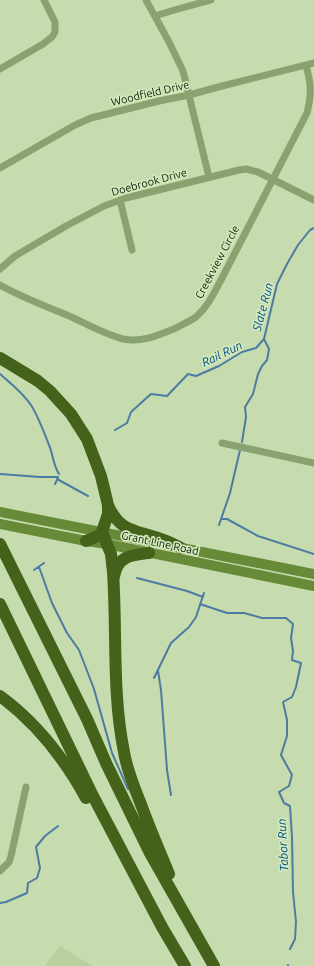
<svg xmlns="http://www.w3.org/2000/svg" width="314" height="966" font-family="Ubuntu,sans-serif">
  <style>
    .built { fill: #b7d09c }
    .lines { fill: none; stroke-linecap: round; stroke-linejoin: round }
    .stream { stroke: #4d7ca2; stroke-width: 2 }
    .minor { stroke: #8aa26f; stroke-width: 7 }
    .secondary { stroke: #678a38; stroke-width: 10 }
    .motorway { stroke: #45621a; stroke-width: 12 }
    .labels { text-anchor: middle; stroke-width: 3.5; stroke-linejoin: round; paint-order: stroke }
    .street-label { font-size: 11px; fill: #131b0a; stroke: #d3e9bb }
    .water-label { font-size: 12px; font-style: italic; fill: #035088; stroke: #d3e9bb }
  </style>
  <rect width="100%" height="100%" fill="#c6dbae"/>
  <!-- built -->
  <path class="built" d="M60,946l32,20h-47z"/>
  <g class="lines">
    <!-- stream -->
    <path class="stream" d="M0,374c10,9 23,19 31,31 7,11 13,27 18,40 4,9 4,20 10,29
      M115,430l12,-7 4,-11 20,-18 16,2 21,-22 8,2 23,-10 23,-14 14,-4 8,-9
      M242,442l4,-25 -1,-10 8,-13 5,-20 4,-8 5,-6 2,-11 -5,-10 13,-55 10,-20 11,-19 12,-15 4,-2
      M0,474l40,3h18
      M57,479l31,17
      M55,484l3,-6
      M221,519h6l31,17 56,18
      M219,525l11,-32 10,-43
      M39,567l13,36 15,30 12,17 15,39 18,64 16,36
      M34,570l10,-7
      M137,578l50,13 16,6
      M200,604l27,9h17l18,5h24l7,6 -2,14 2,13 -1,9 9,3 -5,24 -4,10 -9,5 4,18v16l-6,19 11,20 -3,11 -10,6 5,11 6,3 2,31 1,55 3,30 -1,17 -5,10
      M158,671l3,19 6,80 4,25
      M154,678l17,-35 18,-16 7,-10 8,-24
      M0,903l6,-1 21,-9 1,-10 9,-5 3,-10 -4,-21 9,-11 13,-10
      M288,966v-1"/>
    <!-- minor -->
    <path class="minor" d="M146,0l23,42 14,29 26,106
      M155,16l16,-5 40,-11
      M0,69l43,-25 9,-7 3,-5v-10l-11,-22
      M0,168l75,-43 16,-7 68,-17 30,-6 33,-9 92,-23
      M120,200l12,50
      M0,269l15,-13 51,-30 38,-20 22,-8 113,-28 7,-1 12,3 56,28
      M0,285c21,12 45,21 67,30 18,8 37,19 56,24 19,4 36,-4 53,-11 7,-4 15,-7 21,-12 11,-10 17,-23 24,-36l86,-167c5,-20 4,-29 -1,-48
      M222,443l92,20
      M0,871l9,-9 2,-6 15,-69"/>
    <!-- secondary -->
    <path class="secondary" d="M0,512l314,62
      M0,524l86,17 21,3 207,42"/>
    <!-- motorway -->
    <path class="motorway" d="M0,358l38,23 12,10 21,23 16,25 14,37 7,29v9l-6,18 -4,4 -12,5
      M108,505c12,28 29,25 53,34 7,2 14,6 20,9
      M102,532l9,22 2,18c4,60 -1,121 11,180 3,19 11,37 18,55 8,22 18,45 27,67
      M0,544l87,175 19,44 44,90 64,113
      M114,577c3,-21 17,-22 35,-24
      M0,604l93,192 69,131 23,39
      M0,696c37,27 64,62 86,102"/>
  </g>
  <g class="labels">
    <!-- street labels -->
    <g class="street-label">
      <text transform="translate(150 93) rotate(-13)" y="4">Woodfield Drive</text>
      <text transform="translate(149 182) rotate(-15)" y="4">Doebrook Drive</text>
      <text transform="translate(217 262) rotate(-62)" y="4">Creekview Circle</text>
      <text transform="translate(160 543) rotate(12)" y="4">Grant Line Road</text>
    </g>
    <!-- water labels -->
    <g class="water-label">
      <text transform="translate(263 307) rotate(-75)" y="4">Slate Run</text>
      <text transform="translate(222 354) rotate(-26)" y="4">Rail Run</text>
      <text transform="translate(283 845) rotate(-93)" y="4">Tabor Run</text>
    </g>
  </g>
</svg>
